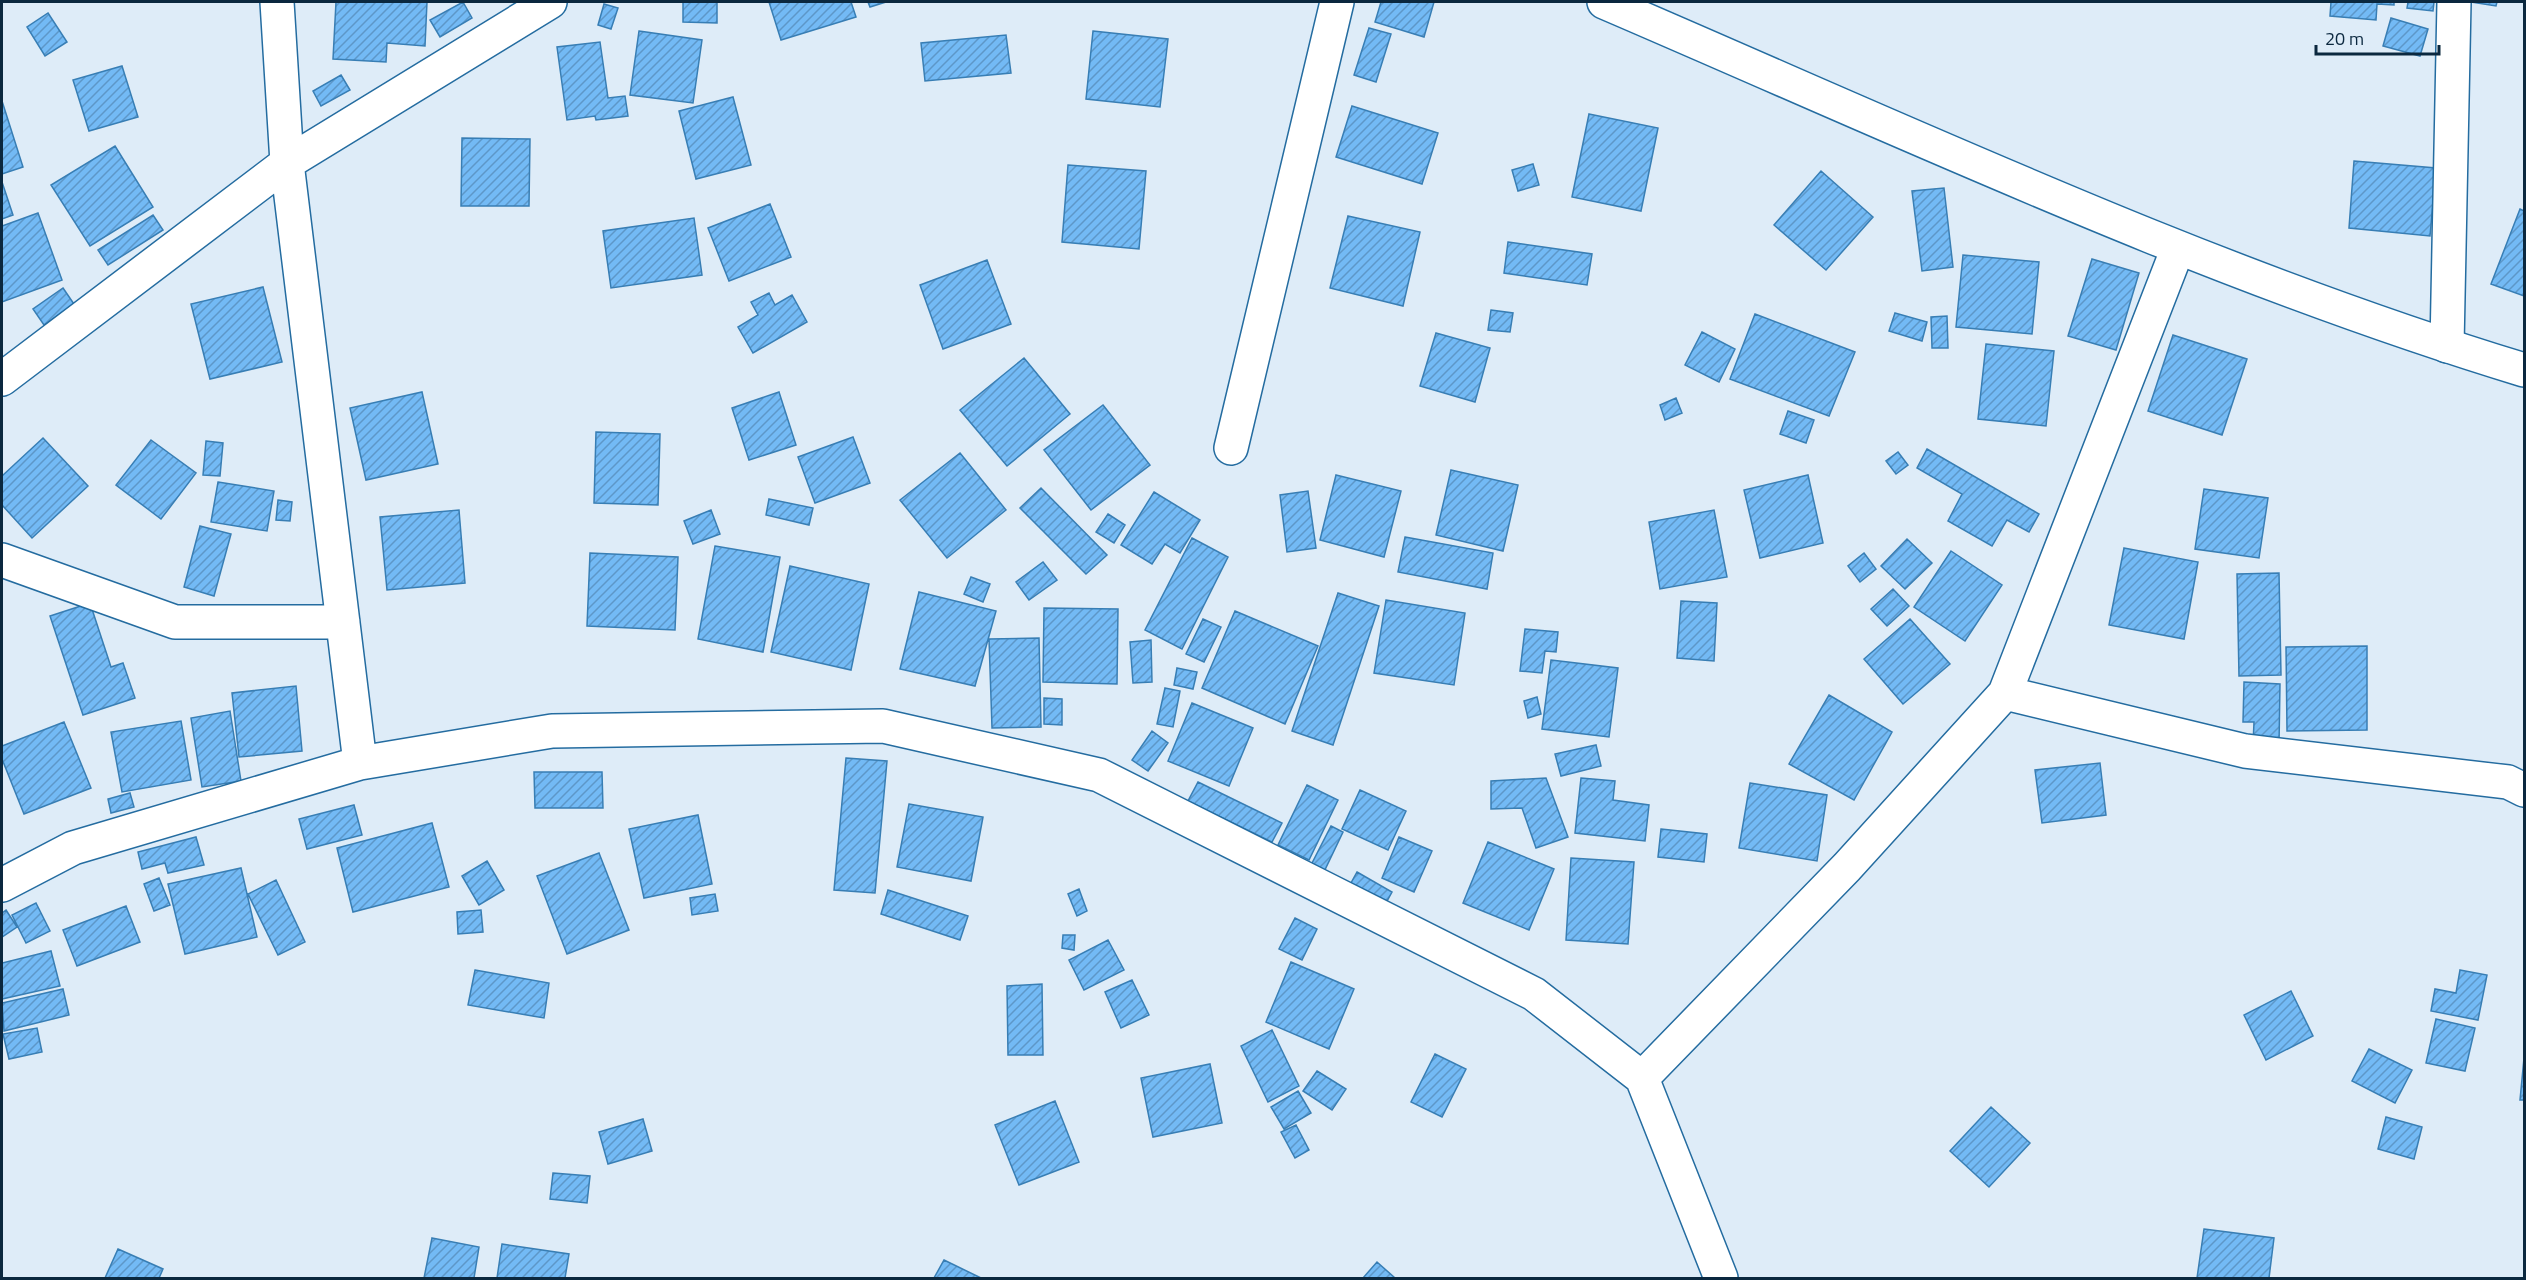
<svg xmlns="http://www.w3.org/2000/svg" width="2526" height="1280" font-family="'Titillium Web',sans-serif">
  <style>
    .building { fill: url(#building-hatch); stroke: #387eb4; stroke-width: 1.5 }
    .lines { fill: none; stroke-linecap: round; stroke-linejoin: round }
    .minor-casing { stroke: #246ca0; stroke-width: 36 }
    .tertiary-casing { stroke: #246ca0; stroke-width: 36 }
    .minor { stroke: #fff; stroke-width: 33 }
    .tertiary { stroke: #fff; stroke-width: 33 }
  </style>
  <defs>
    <pattern id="building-hatch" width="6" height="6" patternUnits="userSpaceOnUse" patternTransform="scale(1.5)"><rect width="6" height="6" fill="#73baf5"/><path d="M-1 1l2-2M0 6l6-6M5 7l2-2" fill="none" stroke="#5d97c8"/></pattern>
  </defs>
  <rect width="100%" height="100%" fill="#deecf8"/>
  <!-- building -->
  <path class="building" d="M336,2h91l-2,44 -38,-3 -1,19 -53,-3z
    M463,2l9,16 -32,19 -10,-17z
    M683,2h34v21l-34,-1z
    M769,2h82l5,15 -75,23z
    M868,2h18l-16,5z
    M1381,2h53l-10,35 -49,-15z
    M2331,2h63v3l-17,-1 -1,16 -46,-4z
    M2408,2h26l-1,9 -26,-3z
    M2471,2h26l-1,4z
    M604,4l14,4 -7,21 -13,-4z
    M48,13l19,29 -22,14 -18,-29z
    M2391,18l37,11 -8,27 -37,-10z
    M1369,28l22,6 -15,48 -22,-7z
    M639,31l63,9 -9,63 -63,-8z
    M1093,31l75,8 -8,68 -74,-8z
    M1006,35l5,38 -86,8 -4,-38z
    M600,42l8,56 17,-2 3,20 -32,4 -1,-4 -28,4 -10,-73z
    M122,66l16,51 -49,14 -16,-51z
    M341,75l9,15 -29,16 -8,-15z
    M733,97l18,68 -55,14 -17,-68z
    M2,101l21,66 -21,7z
    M1352,106l86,27 -16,51 -86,-27z
    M1589,114l69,14 -17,83 -69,-14z
    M462,138l68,1 -1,67h-68z
    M115,146l38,61 -63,39 -39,-61z
    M2354,161l82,7 -6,68 -81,-8z
    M1533,164l6,21 -21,6 -6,-21z
    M1068,165l78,6 -7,78 -77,-7z
    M1821,171l52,46 -47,53 -52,-45z
    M2,182l11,33 -11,4z
    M1944,188l9,79 -31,4 -10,-80z
    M770,204l21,53 -62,24 -21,-53z
    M2520,209l4,2v85l-33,-12z
    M38,213l24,67 -60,22v-76z
    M153,215l10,15 -55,35 -10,-15z
    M1348,216l72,16 -17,74 -73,-18z
    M694,218l8,57 -91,13 -8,-57z
    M1508,242l84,12 -5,31 -83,-12z
    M1963,255l76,7 -7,72 -76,-7z
    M2092,259l47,14 -23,77 -48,-14z
    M987,260l24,64 -68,25 -23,-64z
    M263,287l19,75 -72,17 -19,-75z
    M63,288l11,16 -30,21 -11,-16z
    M769,293l6,12 17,-10 15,27 -54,31 -15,-26 20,-12 -7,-13z
    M1491,310l22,3 -3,19 -22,-2z
    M1895,313l32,9 -5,19 -33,-10z
    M1755,314l100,38 -26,64 -99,-37z
    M1947,316l1,32h-16l-1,-31z
    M1702,332l33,17 -16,33 -34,-17z
    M1436,333l54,15 -15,54 -55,-16z
    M2173,335l74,24 -25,76 -74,-24z
    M1986,344l68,7 -8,75 -68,-7z
    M1024,358l46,56 -63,52 -47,-56z
    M422,392l16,72 -72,16 -16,-72z
    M779,392l17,53 -47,15 -17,-52z
    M1676,398l6,15 -17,7 -5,-15z
    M1103,405l47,60 -59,45 -47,-60z
    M1788,411l26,9 -8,23 -26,-9z
    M596,432l64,2 -2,71 -64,-2z
    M853,437l17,46 -55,20 -17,-46z
    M43,438l45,48 -56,52 -30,-33v-29z
    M151,440l45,33 -35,46 -45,-34z
    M206,441l17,2 -3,33 -17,-1z
    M1927,449l112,65 -10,18 -22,-12 -15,26 -44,-25 14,-27 -45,-26z
    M1898,452l10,13 -12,9 -10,-13z
    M960,453l46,57 -59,48 -47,-58z
    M1451,470l67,15 -15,66 -67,-16z
    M1336,475l65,16 -17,66 -64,-17z
    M1808,475l15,68 -63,15 -16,-68z
    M218,482l56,9 -7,40 -56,-9z
    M1041,488l66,67 -21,19 -66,-66z
    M2204,489l64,9 -9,60 -64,-9z
    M1308,491l8,57 -29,4 -7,-57z
    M1154,492l46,28 -20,33 -15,-9 -13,20 -31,-19z
    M769,499l44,9 -4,17 -43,-10z
    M278,500l14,2 -2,19 -14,-1z
    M459,510l6,73 -78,7 -7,-73z
    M711,510l9,24 -27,10 -9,-23z
    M1714,510l13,67 -67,12 -11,-67z
    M1108,514l17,11 -11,18 -18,-11z
    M200,526l31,8 -17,62 -30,-9z
    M1405,537l88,16 -6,36 -89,-17z
    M1192,538l36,19 -46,92 -37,-19z
    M1907,539l25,24 -27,26 -24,-23z
    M715,546l65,11 -17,95 -65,-13z
    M2124,548l74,14 -14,77 -75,-14z
    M1951,551l51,34 -37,56 -51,-34z
    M590,553l88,4 -3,73 -88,-4z
    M1864,553l12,16 -16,13 -12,-16z
    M1043,562l14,18 -28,20 -13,-18z
    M790,566l79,18 -18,86 -80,-18z
    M2279,573l2,102 -42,1 -2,-102z
    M971,577l19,7 -7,18 -19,-8z
    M1893,589l16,17 -22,20 -16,-17z
    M919,592l77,19 -21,75 -75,-17z
    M1338,593l41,13 -46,139 -41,-14z
    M1386,600l79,13 -11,72 -80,-12z
    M1681,601l36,2 -3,58 -37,-3z
    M90,603l21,64 12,-4 12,35 -52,17 -33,-99z
    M1044,608l74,1 -1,75 -74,-2z
    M1235,611l83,35 -33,78 -83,-36z
    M1203,619l18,8 -17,35 -18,-8z
    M1910,619l40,45 -47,40 -39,-45z
    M1525,629l33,3 -2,20 -11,-1 -3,22 -22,-2z
    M1039,638l2,89 -49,1 -3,-89z
    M1151,640l1,42 -19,1 -3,-41z
    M2367,646v84l-80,1 -1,-84z
    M1551,660l67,8 -9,69 -67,-8z
    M1177,668l20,4 -4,17 -19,-4z
    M2244,682l36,2 -1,62 -26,-1 1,-23h-11z
    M296,686l6,65 -63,6 -7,-64z
    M1165,688l15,3 -7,36 -16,-3z
    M1829,695l63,37 -38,68 -65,-36z
    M1537,697l4,17 -13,4 -4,-17z
    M1044,698l18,1v26l-18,-1z
    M1192,703l61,25 -24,58 -61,-25z
    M230,711l11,70 -39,6 -11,-69z
    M181,721l10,59 -69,12 -11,-60z
    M64,722l27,66 -67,26 -22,-55v-13z
    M1152,731l16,12 -20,28 -16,-11z
    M1596,745l5,21 -40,10 -6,-22z
    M846,758l41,3 -12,132 -41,-3z
    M2100,763l6,52 -64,8 -7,-53z
    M534,772h68l1,36h-68z
    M1546,778l22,59 -32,11 -14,-40 -31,1v-28z
    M1581,778l34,3 -2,19 36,5 -4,36 -70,-8z
    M1198,782l84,41 -10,19 -84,-41z
    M1750,783l77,12 -10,66 -78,-13z
    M1307,785l31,15 -29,60 -31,-15z
    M1360,790l46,21 -18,39 -46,-21z
    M130,793l4,14 -23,6 -3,-14z
    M909,804l74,13 -12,64 -74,-14z
    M354,805l8,30 -55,14 -8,-30z
    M698,815l14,69 -68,14 -15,-69z
    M432,823l17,64 -96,25 -16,-64z
    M1331,826l12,6 -21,44 -13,-7z
    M1661,829l46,5 -3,28 -46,-5z
    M196,837l8,28 -36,8 -3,-10 -23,6 -4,-17z
    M1399,837l33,14 -18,41 -32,-14z
    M1488,842l66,27 -25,61 -66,-27z
    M599,853l30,77 -62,24 -30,-78z
    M1571,858l63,4 -6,82 -62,-4z
    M487,861l17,29 -25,15 -17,-29z
    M241,868l16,69 -72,17 -17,-70z
    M1357,872l35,20 -11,20 -35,-20z
    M159,878l11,27 -16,6 -10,-27z
    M276,880l29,62 -27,13 -30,-61z
    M1079,889l8,22 -10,5 -9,-22z
    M888,890l80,26 -8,24 -79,-26z
    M715,894l3,17 -26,4 -2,-17z
    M36,903l14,28 -24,12 -14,-28z
    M126,906l14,36 -63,24 -14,-36z
    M6,910l11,17 -15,10v-24z
    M481,910l2,22 -25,2 -1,-22z
    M1295,918l22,11 -15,31 -23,-11z
    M1063,935h12l-1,15 -12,-2z
    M1108,940l16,30 -40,20 -15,-30z
    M51,951l9,35 -58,13v-36z
    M1291,962l63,27 -25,60 -63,-27z
    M475,970l74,13 -5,35 -76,-13z
    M2460,970l27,5 -9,45 -47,-9 4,-22 21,4z
    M1132,980l17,35 -28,13 -16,-36z
    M1042,984l1,71h-35l-1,-69z
    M63,989l6,26 -65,16 -2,-28z
    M2291,991l22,45 -47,24 -22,-45z
    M2436,1019l39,9 -10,43 -39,-8z
    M37,1028l5,24 -33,7 -6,-25z
    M1272,1030l27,56 -31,16 -27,-56z
    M2369,1049l43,21 -17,33 -43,-22z
    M1435,1054l31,15 -24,48 -31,-15z
    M2524,1058v42h-4z
    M1210,1064l12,59 -69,14 -12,-59z
    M1317,1071l29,18 -14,21 -29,-19z
    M1298,1091l13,22 -27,16 -13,-22z
    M1055,1101l24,61 -60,23 -24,-60z
    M1991,1107l39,36 -41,44 -39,-36z
    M2386,1117l36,10 -8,32 -36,-10z
    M643,1119l9,32 -44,13 -9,-32z
    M1296,1125l13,25 -14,8 -14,-26z
    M553,1173l37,3 -3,27 -37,-4z
    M2204,1229l70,9 -5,40h-72z
    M432,1238l47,9 -5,31h-50z
    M502,1244l67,10 -4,24h-68z
    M118,1249l45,20 -4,9h-54z
    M944,1260l37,18h-47z
    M1377,1262l18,16h-32z"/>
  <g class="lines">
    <!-- minor casing -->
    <g class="minor-casing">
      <path id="minor" d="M277,2l10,161 73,600
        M2447,346l7,-344
        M2,379l285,-216 263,-161
        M1231,448l106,-446
        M2,560l173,62h168
        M2005,693l240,58 263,31 16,8
        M2,885l71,-37 287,-85 192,-32 331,-5 216,49 435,219 108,84 79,200
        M1642,1078l205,-211 158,-174 173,-445"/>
    </g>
    <!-- tertiary casing -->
    <g class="tertiary-casing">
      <path id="tertiary" d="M1604,2c303,130 604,272 920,368"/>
    </g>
    <!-- minor -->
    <use href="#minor" class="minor"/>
    <!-- tertiary -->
    <use href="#tertiary" class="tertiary"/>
  </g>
  <!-- border -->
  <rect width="2526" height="1280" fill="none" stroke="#0b283f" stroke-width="6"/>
  <!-- scale -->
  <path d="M2316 45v9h123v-9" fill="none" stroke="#0b283f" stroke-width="3"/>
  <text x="2325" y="45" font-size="18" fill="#0b283f" stroke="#deecf8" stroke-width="4.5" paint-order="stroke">20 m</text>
</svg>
